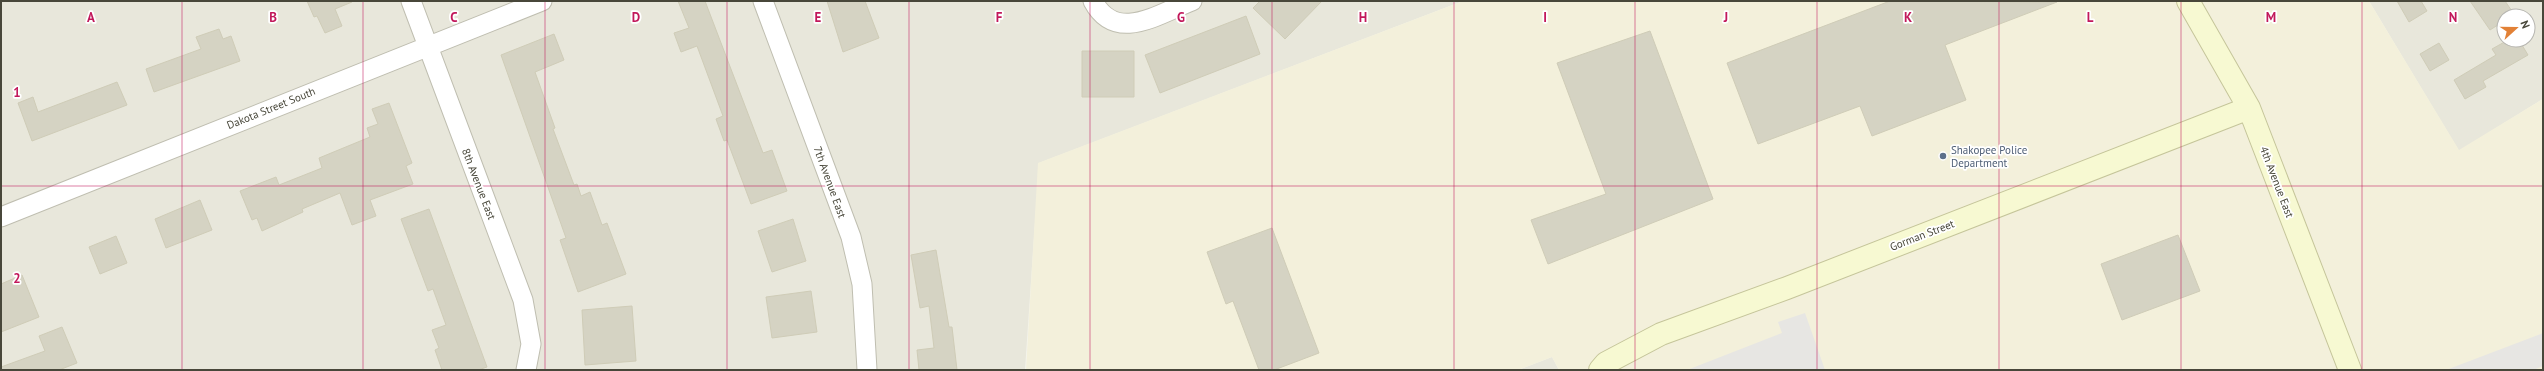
<svg xmlns="http://www.w3.org/2000/svg" width="2544" height="371" font-family="'PT Sans',sans-serif">
  <style>
    .residential { fill: #e8e7db; fill-rule: evenodd }
    .commercial { fill: #f3f0db }
    .parking { fill: #e7e6e3 }
    .building { fill: #d5d3c3; stroke: #cfccb7 }
    .lines { fill: none; stroke-linecap: round; stroke-linejoin: round }
    .street-casing { stroke: #bfbeb0; stroke-width: 21 }
    .secondary-casing { stroke: #c5c59a; stroke-width: 24 }
    .street { stroke: #fff; stroke-width: 19 }
    .secondary { stroke: #f7f9d2; stroke-width: 22 }
    .grid { fill: none; stroke: #c2185b; stroke-width: 1; stroke-opacity: 0.55 }
    .service-dot { fill: #5c6f8a; stroke: #fff; stroke-width: 1.5 }
    .labels { text-anchor: middle; stroke-width: 3.5; stroke-linejoin: round; paint-order: stroke }
    .street-label { font-size: 11px; fill: #48473a; stroke: #fff }
    .service-label { font-size: 11px; fill: #4e5e75; stroke: #fff; text-anchor: start }
    .grid-label { font-size: 13px; text-anchor: middle; font-weight: bold; fill: #c2185b; stroke: #fff; stroke-width: 3.5; stroke-linejoin: round; paint-order: stroke }
  </style>
  <rect width="100%" height="100%" fill="#f4f4ec"/>
  <!-- residential -->
  <path class="residential" d="M1,1h1462l-424,162 -14,207h-1024z
    M2369,1h174v98l-84,52zM2504,16h24v24h-24z
    M1552,357l7,13h-41z"/>
  <!-- commercial -->
  <path class="commercial" d="M1463,1h906l90,149 84,-51v271h-984l-7,-13 -34,13h-492l12,-207z"/>
  <!-- parking -->
  <path class="parking" d="M1805,313l20,57h-138l95,-37 -4,-11z
    M2543,333v33l-10,4h-87z"/>
  <!-- building -->
  <path class="building" d="M307,1h45v1l-17,7 7,17 -17,7 -8,-17 -3,1z
    M678,1h27l58,152 9,-3 15,41 -36,13 -24,-64 -3,1 -8,-22 7,-3 -26,-70 -16,6 -7,-19 15,-5z
    M827,1h38l14,37 -36,14z
    M1260,1h62l-37,38 -32,-31z
    M1890,1l167,1 -112,43 21,55 -94,36 -12,-30 -102,38 -31,-81z
    M2397,1h24l6,10 -18,11z
    M2470,1h35l9,13 -10,2v5l-14,9z
    M1246,16l14,38 -100,39 -15,-38z
    M219,29l4,10 8,-3 9,25 -86,31 -8,-23 55,-20 -5,-12z
    M1650,31l63,168 -165,65 -17,-44 75,-26 -49,-131z
    M554,34l10,26 -29,12 20,56 -2,1 21,56 3,-1 4,12 9,-4 12,33 5,-2 19,51 -48,18 -18,-52 6,-2 -65,-183z
    M2508,40h11l9,15 -45,26 3,6 -21,12 -11,-19 42,-25 -4,-6z
    M2439,43l10,17 -19,11 -10,-17z
    M1082,51h52v46h-52z
    M117,82l10,23 -95,36 -14,-38 15,-6 5,15z
    M389,103l23,60 -6,3 7,18 -43,16 6,16 -24,9 -12,-32 -38,16 1,3 -41,19 -5,-13 -5,2 -12,-29 36,-14 3,8 43,-17 -3,-10 51,-21 -3,-9 11,-4 -6,-15z
    M200,200l12,30 -46,18 -11,-29z
    M429,209l58,158 -9,3h-36l-7,-20 4,-2 -7,-18 14,-5 -13,-36 -5,2 -27,-72z
    M793,219l13,42 -34,11 -14,-41z
    M1272,228l47,125 -45,17h-15l-26,-69 -7,3 -19,-52z
    M2178,235l22,56 -78,29 -21,-56z
    M116,236l11,27 -27,11 -11,-27z
    M936,250l13,77h3l5,43h-38l-2,-20 17,-2 -5,-42 -9,2 -9,-53z
    M22,275l17,42 -38,15v-48z
    M811,291l6,41 -45,6 -6,-41z
    M632,306l4,55 -51,4 -3,-55z
    M62,327l15,36 -18,7h-58v-3l44,-16 -6,-15z"/>
  <g class="lines">
    <!-- street casing -->
    <g class="street-casing">
      <path id="street" d="M411,1l112,299 8,44 -5,26
        M763,1l88,236 11,47 5,86
        M1093,1c23,43 65,13 99,0
        M1,217l541,-216"/>
    </g>
    <!-- secondary casing -->
    <g class="secondary-casing">
      <path id="secondary" d="M2188,1l61,107 101,262
        M1600,370l6,-7 55,-29 126,-46 462,-180"/>
    </g>
    <!-- street -->
    <use href="#street" class="street"/>
    <!-- secondary -->
    <use href="#secondary" class="secondary"/>
  </g>
  <!-- grid -->
  <path class="grid" d="M182,1v369M363,1v369M545,1v369M727,1v369M909,1v369M1090,1v369M1272,1v369M1454,1v369M1635,1v369M1817,1v369M1999,1v369M2181,1v369M2362,1v369M1,186h2542"/>
  <!-- markers -->
  <circle class="service-dot" cx="1943" cy="156" r="4"/>
  <g class="labels">
    <!-- street labels -->
    <g class="street-label">
      <text transform="translate(271 108) rotate(-22)" y="4">Dakota Street South</text>
      <text transform="translate(830 182) rotate(70)" y="4">7th Avenue East</text>
      <text transform="translate(2277 182) rotate(69)" y="4">4th Avenue East</text>
      <text transform="translate(479 184) rotate(69)" y="4">8th Avenue East</text>
      <text transform="translate(1922 235) rotate(-21)" y="4">Gorman Street</text>
    </g>
    <!-- service labels -->
    <g class="service-label">
      <text x="1951" y="154">Shakopee Police<tspan x="1951" dy="13">Department</tspan></text>
    </g>
  </g>
  <g class="grid-label">
    <text x="91" y="22">A</text>
    <text x="273" y="22">B</text>
    <text x="454" y="22">C</text>
    <text x="636" y="22">D</text>
    <text x="818" y="22">E</text>
    <text x="999" y="22">F</text>
    <text x="1181" y="22">G</text>
    <text x="1363" y="22">H</text>
    <text x="1545" y="22">I</text>
    <text x="1726" y="22">J</text>
    <text x="1908" y="22">K</text>
    <text x="2090" y="22">L</text>
    <text x="2271" y="22">M</text>
    <text x="2453" y="22">N</text>
    <text x="17" y="97">1</text>
    <text x="17" y="283">2</text>
  </g>
  <!-- border -->
  <rect width="2544" height="371" fill="none" stroke="#48473a" stroke-width="4"/>
  <!-- north arrow -->
  <g transform="translate(2516 28) rotate(69)"><circle r="19" fill="#ffffff" stroke="#b6b5b0"/>
  <path d="M0-3L7 15L0 10L-7 15Z" fill="#e28136"/>
  <text y="-6" font-size="11" font-weight="bold" text-anchor="middle" fill="#48473a">N</text>
  </g>
</svg>
